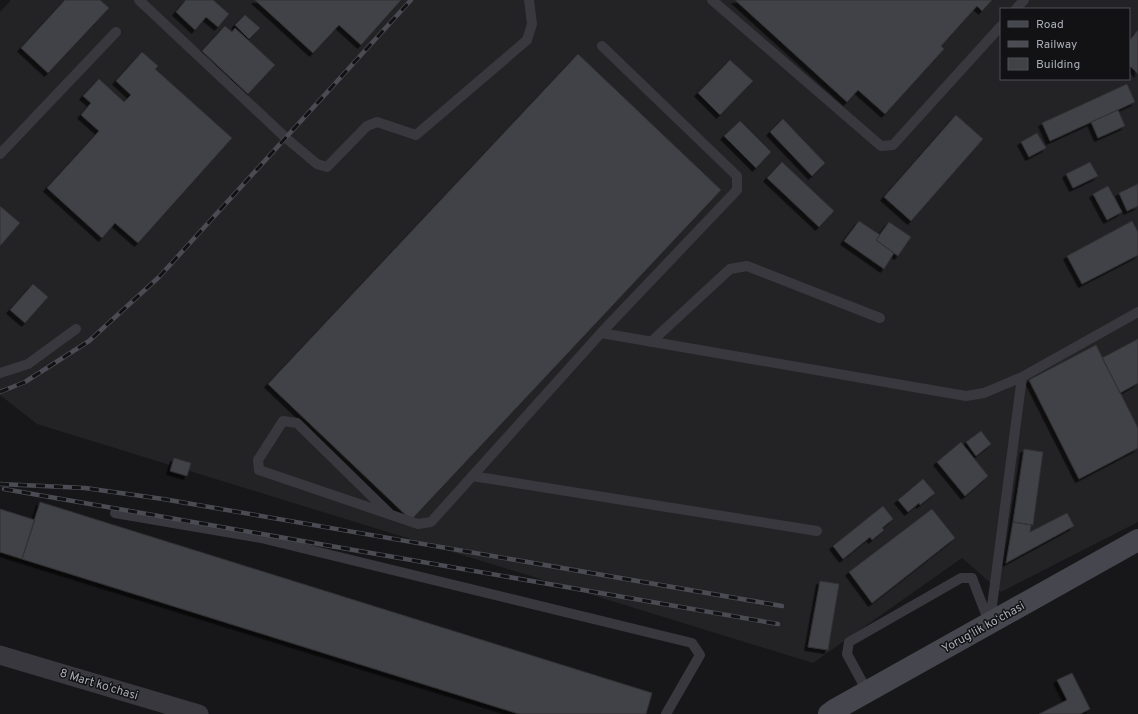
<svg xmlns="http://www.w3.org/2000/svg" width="1138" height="714" font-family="Overpass,sans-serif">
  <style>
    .built { fill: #232326; fill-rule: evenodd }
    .building { fill: #414246; stroke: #313135; filter: url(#shadow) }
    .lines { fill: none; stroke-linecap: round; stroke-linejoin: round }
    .service { stroke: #38383e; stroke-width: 10 }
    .minor { stroke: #38383e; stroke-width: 19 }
    .secondary { stroke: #46474e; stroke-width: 22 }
    .rail-casing { stroke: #4b4c53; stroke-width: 4.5 }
    .rail { stroke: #121214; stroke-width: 3; stroke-dasharray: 9; stroke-linecap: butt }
    .labels { text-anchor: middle; stroke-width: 3; stroke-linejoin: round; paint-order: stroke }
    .street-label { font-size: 12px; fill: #a9adb9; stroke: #121214 }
  </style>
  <defs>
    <filter id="shadow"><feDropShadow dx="-3.5" dy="3.5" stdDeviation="0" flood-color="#0009"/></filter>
  </defs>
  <rect width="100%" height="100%" fill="#171719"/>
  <!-- built -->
  <path class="built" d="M11,0h1127v522l-137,70 -39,-34 -149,105 -776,-239 -37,-29v-383zM1001,9h128v70h-128z"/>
  <!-- building -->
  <path class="building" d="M65,0h35l9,8 -61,65 -27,-25z
    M186,0h27l16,14 -11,13 -12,-10 -11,13 -19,-18z
    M255,0h146l-40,45 -22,-20 -26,28z
    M735,0h257l-10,11 -5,-5 -36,40 3,3 -59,65 -27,-24 -11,12z
    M245,15l15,13 -11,11 -14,-14z
    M225,26l7,6 3,-4 40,37 -27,29 -46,-43z
    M1138,30v44l-9,-9v-24z
    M142,52l16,14 -3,3 77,69 -94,105 -23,-20 -13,15 -55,-50 52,-57 -18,-16 10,-12 -8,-7 16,-17 25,23 7,-7 -15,-14z
    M578,54l143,136 -310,330 -143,-136z
    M730,60l23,21 -33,34 -22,-22z
    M1127,84l8,18 -85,39 -8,-18z
    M1118,110l7,16 -27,12 -7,-16z
    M956,115l27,24 -72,82 -27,-24z
    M783,119l42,44 -13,13 -42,-44z
    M740,121l31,31 -15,16 -32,-32z
    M1037,133l9,15 -17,9 -8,-15z
    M782,162l52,49 -15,16 -52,-49z
    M1090,162l8,14 -25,12 -7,-14z
    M1138,184v22l-11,5 -8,-18z
    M1108,186l14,26 -15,8 -14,-26z
    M0,206l20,17 -20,23z
    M859,221l21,14 -4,5 18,13 -10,16 -40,-28z
    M1132,221l6,11v23l-56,29 -15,-28z
    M889,222l22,15 -13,19 -22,-16z
    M33,284l15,13 -23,26 -15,-13z
    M1138,339v44l-18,10 -18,-35z
    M1096,345l42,83v20l-59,31 -50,-99z
    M981,431l10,13 -15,12 -10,-14z
    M961,442l27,34 -23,20 -28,-34z
    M1024,449l19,3 -10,73 -20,-3z
    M174,458l17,5 -4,13 -17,-5z
    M923,479l12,14 -15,12 -1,-2 -11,9 -10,-12z
    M40,502l612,191 -6,21h-127l-497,-155z
    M883,506l10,13 -11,9 2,2 -12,10 -2,-3 -27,22 -10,-13z
    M0,509l35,11 -13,39 -22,-7z
    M932,509l23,29 -83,65 -23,-31z
    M1067,513l7,13 -68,37 7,-41 18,3 -1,7z
    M820,581l19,3 -11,66 -20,-3z
    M1072,673l18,36 -10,5h-41l28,-14 -10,-20z"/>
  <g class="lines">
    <!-- service -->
    <path class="service" d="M139,0l147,138 31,26 10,3 40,-41 10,-4 39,13 111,-95 5,-16 -3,-24
      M712,0l169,146 12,-1 108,-119
      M1016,9l8,-9
      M0,154l116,-122
      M601,333l365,63 18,-3 38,-16 116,-65
      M651,342l79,-73 17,-3 133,52
      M0,373l28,-9 48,-35
      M472,476l345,55
      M115,513l146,25 431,105 8,12 -34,59
      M391,515l-94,-92 -14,-2 -25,39 1,10 159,54 13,-2 170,-189 136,-143v-14l-135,-130
      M990,621l32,-244
      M867,691l-20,-37 2,-12 112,-64h11l17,44"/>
    <!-- minor -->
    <path class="minor" d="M0,655l199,59"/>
    <!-- secondary -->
    <path class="secondary" d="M829,714l7,-5 302,-169"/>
    <!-- rail casing -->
    <g class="rail-casing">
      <path id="rail" d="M0,392l25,-10 64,-41 70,-64 252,-277
        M0,484l85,4 78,11 619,107
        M4,489l774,135"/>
    </g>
    <!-- rail -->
    <use href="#rail" class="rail"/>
  </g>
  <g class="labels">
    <!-- street labels -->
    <g class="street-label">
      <text transform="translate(983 627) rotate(-29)" y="4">Yorug'lik koʻchasi</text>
      <text transform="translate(99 684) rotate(17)" y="4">8 Mart koʻchasi</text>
    </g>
  </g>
  <!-- legend -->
  <rect x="1000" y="8" width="130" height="72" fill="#121214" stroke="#4e5056"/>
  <rect x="1008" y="21" width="20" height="6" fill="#46474e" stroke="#4e5056"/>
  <text x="1036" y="28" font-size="12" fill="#a9adb9">Road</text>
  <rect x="1008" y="41" width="20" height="6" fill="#4b4c53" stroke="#4e5056"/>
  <text x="1036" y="48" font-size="12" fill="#a9adb9">Railway</text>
  <rect x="1008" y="58" width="20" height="12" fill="#414246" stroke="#4e5056"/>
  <text x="1036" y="68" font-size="12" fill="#a9adb9">Building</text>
</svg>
